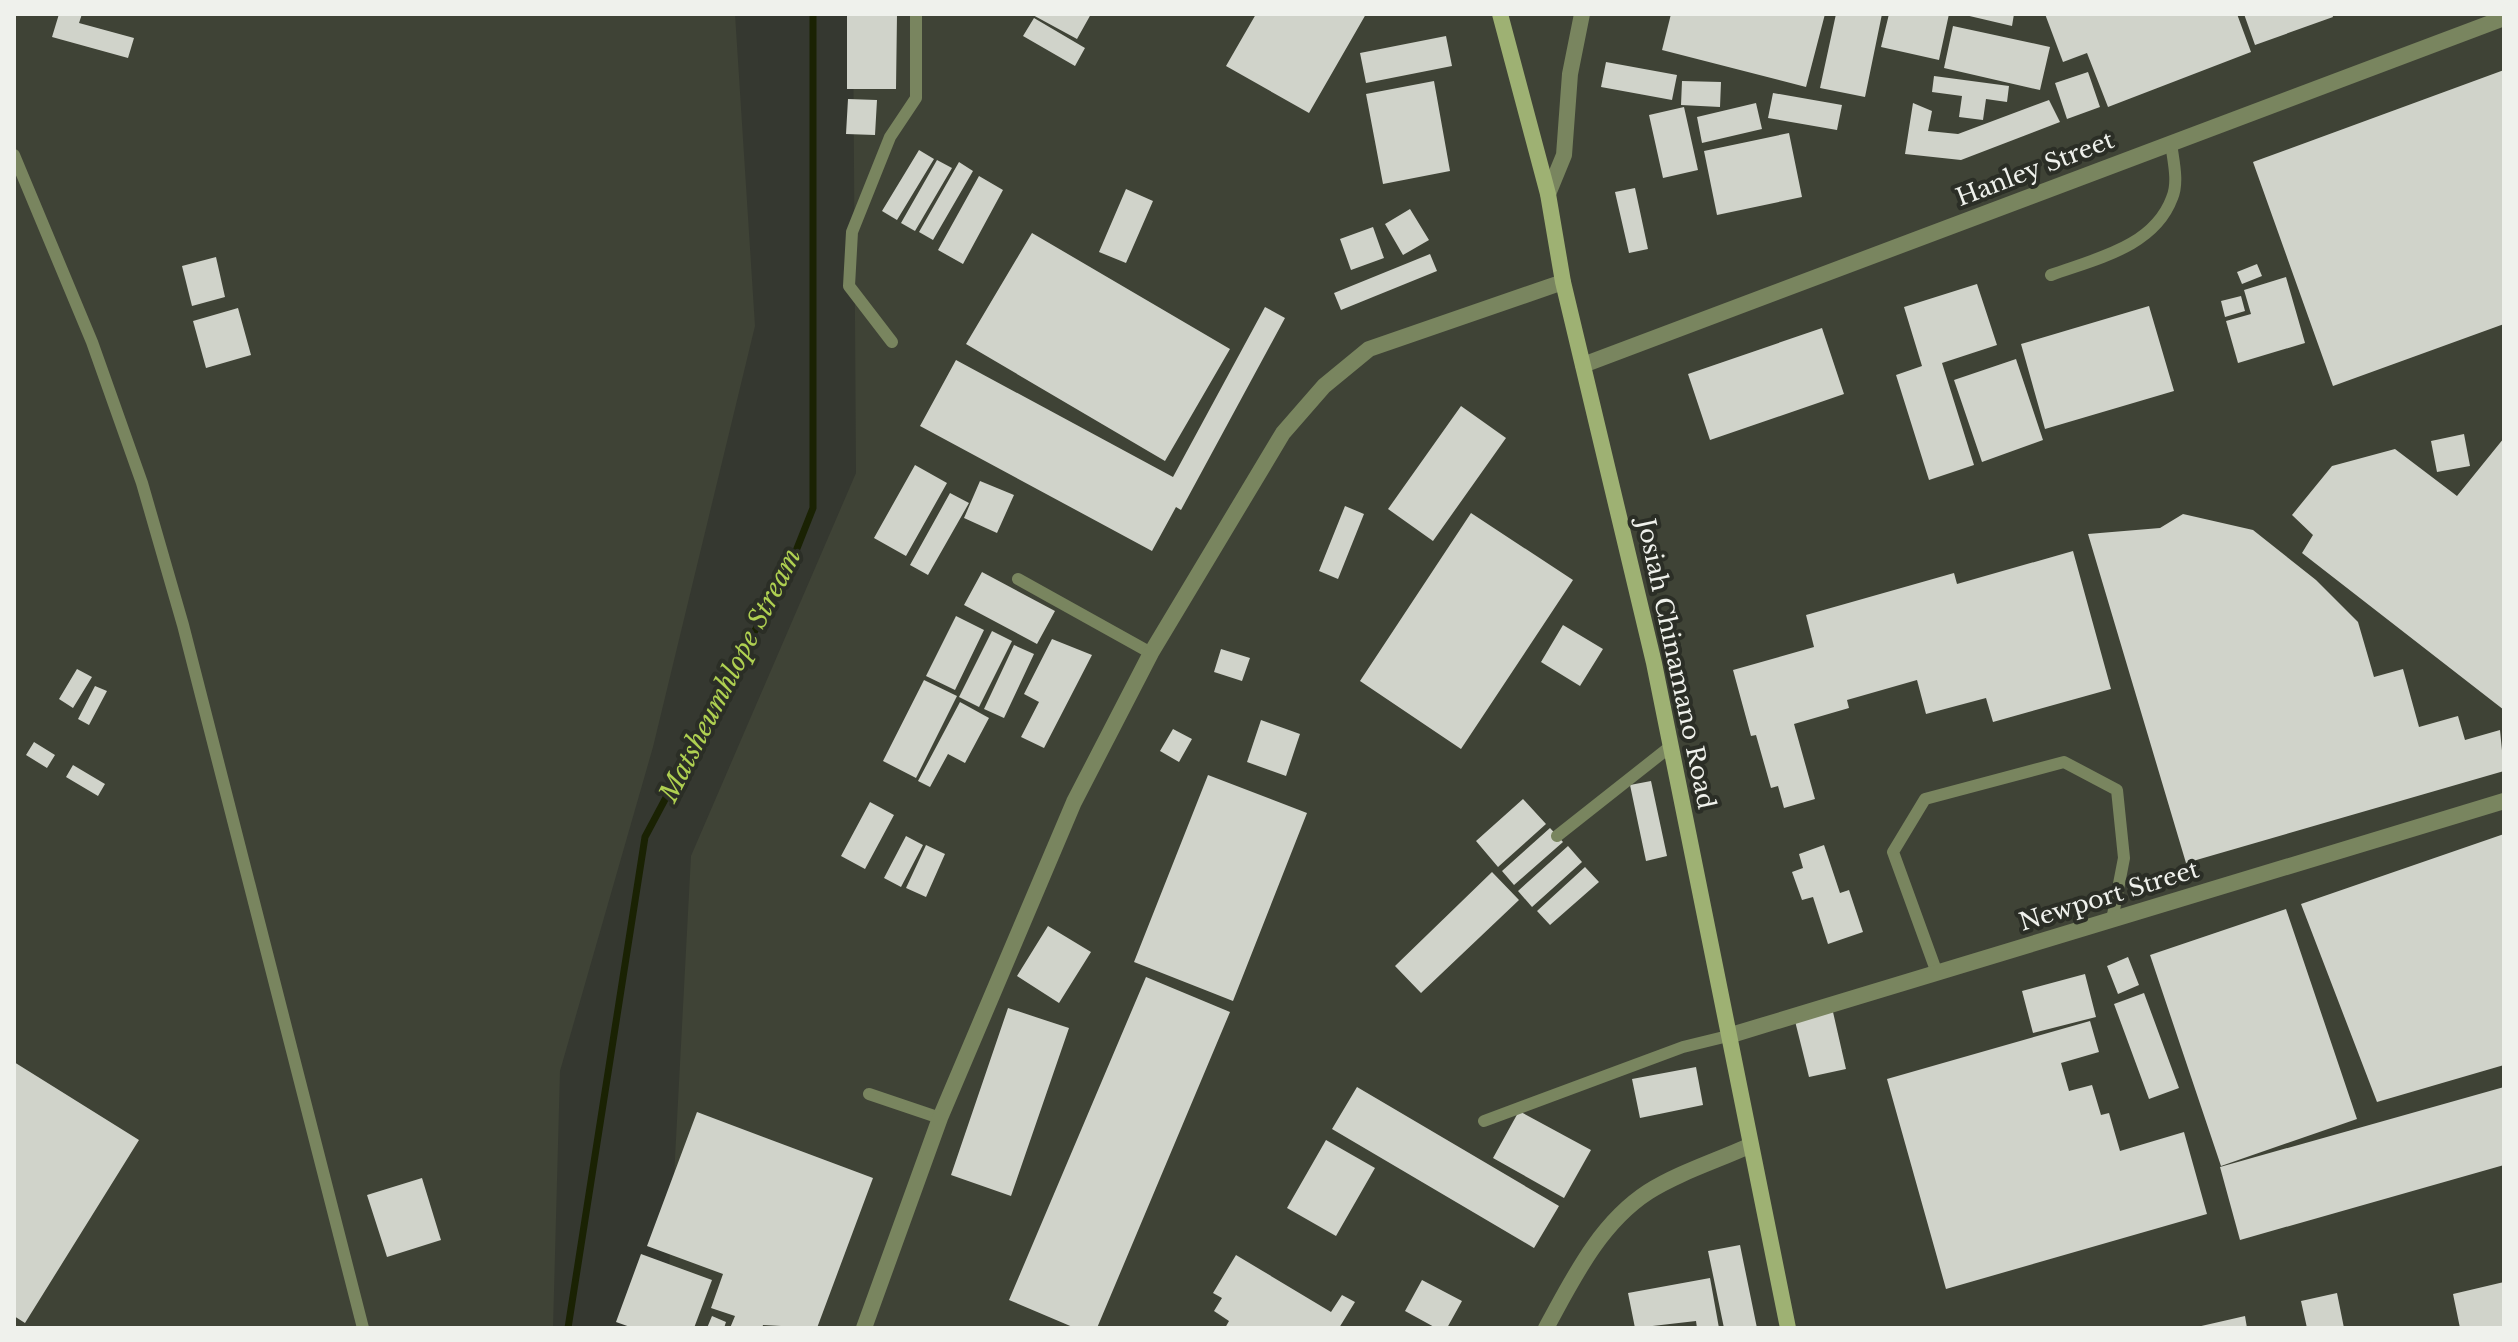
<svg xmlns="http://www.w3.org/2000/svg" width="2518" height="1342" font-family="'Libre Baskerville',serif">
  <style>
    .built { fill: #3f4336 }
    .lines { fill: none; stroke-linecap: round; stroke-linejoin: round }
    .stream { stroke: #1a2203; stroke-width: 7 }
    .building { fill: #d0d3ca }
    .lane { stroke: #79855f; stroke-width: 12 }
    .street { stroke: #79855f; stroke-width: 16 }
    .secondary { stroke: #9eb173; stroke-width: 16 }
    .labels { text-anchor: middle; stroke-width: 8; stroke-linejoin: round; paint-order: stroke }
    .street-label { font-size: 24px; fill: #eff1ec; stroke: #2b2e26 }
    .water-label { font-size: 26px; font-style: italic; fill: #afd051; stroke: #2b2e26 }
  </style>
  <rect width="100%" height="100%" fill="#353830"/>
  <!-- built -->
  <path class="built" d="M14,14h721l20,312 -102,421 -93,324 -7,257h-539z
    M853,14h1651v1314h-1838l25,-472 165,-383z"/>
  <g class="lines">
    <!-- stream -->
    <path class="stream" d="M568,1328l77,-491 147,-276 21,-53v-494"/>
  </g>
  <!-- building -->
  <path class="building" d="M59,14h23l-3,9 55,15 -6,20 -76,-21z
    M847,14h50l-1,75h-49z
    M1031,14h60l-14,25z
    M1256,14h110l-57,99 -83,-47z
    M1671,14h154l-19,73 -144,-37z
    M1836,14h46l-17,83 -45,-9z
    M1889,14h60l-10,46 -58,-13z
    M1961,14h53l-2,12z
    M2045,14h192l14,38 -143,55 -21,-54 -24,9z
    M2244,14h88l1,3 -78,28z
    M1034,18l51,30 -10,18 -52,-30z
    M1953,26l97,21 -10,43 -96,-22z
    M1446,36l6,30 -86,17 -6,-30z
    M1606,62l71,13 -5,25 -71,-13z
    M2504,70v254l-171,62 -80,-224z
    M2088,72l12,35 -33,12 -12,-36z
    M1934,76l75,10 -2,16 -21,-3 -3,21 -24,-3 3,-21 -30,-4z
    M1434,81l16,90 -67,13 -17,-90z
    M1682,81l39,1 -1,25 -39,-2z
    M1773,93l69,12 -5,25 -69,-12z
    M848,99l29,1 -2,35 -29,-1z
    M2049,100l11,22 -99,38 -56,-6 8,-51 19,8 -4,20 30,3z
    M1756,103l6,26 -60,14 -5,-26z
    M1684,107l14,63 -35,8 -14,-63z
    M1789,133l13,64 -85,18 -13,-64z
    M919,150l15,9 -37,61 -15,-9z
    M937,160l15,8 -37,63 -14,-8z
    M959,162l14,9 -40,69 -14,-8z
    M979,176l24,14 -40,74 -25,-14z
    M1635,188l13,61 -19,4 -14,-61z
    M1126,189l27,12 -27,62 -27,-11z
    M1410,209l19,31 -26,15 -18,-31z
    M1373,227l11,31 -33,12 -11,-31z
    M1032,233l198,116 -65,112 -199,-117z
    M1430,254l7,17 -96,39 -7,-17z
    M216,257l9,40 -33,9 -10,-40z
    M2257,264l5,12 -20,8 -5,-12z
    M2286,277l19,66 -67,20 -12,-42 25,-7 -7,-24z
    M1977,284l20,61 -55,18 32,102 -45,15 -33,-105 26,-9 -18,-59z
    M2241,296l4,15 -20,6 -4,-16z
    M2149,306l25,85 -129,38 -24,-85z
    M1265,307l20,11 -104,192 -5,-3 -24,44 -232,-125 36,-66 217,117z
    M238,308l13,47 -45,13 -13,-47z
    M1822,328l22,66 -134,46 -22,-66z
    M2016,359l27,81 -61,22 -28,-82z
    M1461,406l45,32 -73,103 -45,-32z
    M2464,434l6,32 -33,6 -6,-31z
    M2504,438v272l-202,-157 11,-18 -21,-20 40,-49 63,-17 62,47z
    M915,465l32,18 -41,73 -32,-18z
    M980,481l34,14 -17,38 -33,-15z
    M950,493l19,10 -41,72 -18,-10z
    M1345,506l19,8 -26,65 -19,-8z
    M1471,513l102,67 -112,169 -101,-68z
    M2183,514l70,16 63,50 42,42 16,55 29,-8 16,58 39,-11 7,24 35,-10 4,41 -318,92 -98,-329 72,-6z
    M2073,551l38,138 -118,33 -7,-24 -60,16 -9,-34 -70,20 2,8 -55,16 21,75 -31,9 -6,-22 -7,2 -15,-53 -5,1 -18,-66 81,-23 -8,-32 148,-42 3,11z
    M982,572l73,39 -18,33 -73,-39z
    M956,616l28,14 -29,60 -29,-14z
    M1563,625l40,24 -23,37 -39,-24z
    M992,631l20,10 -33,66 -20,-10z
    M1052,639l40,16 -48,93 -23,-11 18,-35 -15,-8z
    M1014,645l20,9 -30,64 -20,-9z
    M1221,649l29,9 -8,23 -28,-9z
    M77,669l15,8 -19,31 -14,-9z
    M924,680l33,16 -41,82 -33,-17z
    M95,686l12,5 -18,34 -11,-6z
    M960,702l29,16 -24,45 -17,-9 -18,33 -12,-6z
    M1261,720l39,14 -14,42 -39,-14z
    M1173,729l19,10 -13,23 -19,-11z
    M34,742l21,13 -8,13 -21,-13z
    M73,765l32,19 -7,12 -32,-19z
    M1208,775l99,38 -74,188 -99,-39z
    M1651,781l16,75 -21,5 -16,-76z
    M1523,799l23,25 -48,43 -22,-26z
    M870,802l24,13 -29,54 -24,-13z
    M1550,828l13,14 -49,43 -12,-14z
    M2504,834v231l-127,37 -76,-198z
    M906,836l17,9 -22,42 -17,-9z
    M926,845l19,9 -19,43 -20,-9z
    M1824,845l16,48 9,-3 14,42 -35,12 -15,-47 -11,3 -10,-28 11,-4 -4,-14z
    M1568,846l14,16 -50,45 -14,-16z
    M1585,867l14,15 -49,43 -13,-14z
    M1492,872l27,28 -98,93 -26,-27z
    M2286,909l71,210 -136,47 -71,-211z
    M1048,926l43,26 -32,51 -42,-27z
    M2128,957l11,28 -21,9 -11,-28z
    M2085,974l11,43 -63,16 -11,-42z
    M1146,977l84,35 -133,316h-22l-66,-28z
    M2144,993l35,95 -30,11 -35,-95z
    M1008,1008l61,20 -58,168 -60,-21z
    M1833,1012l13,57 -37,8 -14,-56z
    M2090,1021l9,31 -38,11 8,28 23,-6 9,30 8,-2 11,38 64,-19 23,82 -261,75 -59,-210z
    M14,1062l125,78 -114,183 -11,-7z
    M1696,1067l7,38 -63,13 -8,-39z
    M1357,1087l202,119 -25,42 -202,-119z
    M2504,1087v78l-264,75 -20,-73z
    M1519,1111l72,39 -27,48 -71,-40z
    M697,1112l176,66 -56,150 -54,-3 -1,3h-32l5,-12 -24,-8 12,-34 -76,-28z
    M1326,1140l49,28 -39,68 -49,-28z
    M422,1178l19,62 -54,17 -20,-62z
    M1740,1245l17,83h-33l-16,-77z
    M641,1254l71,26 -18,48h-61l-17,-6z
    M1236,1255l95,57 11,-17 13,7 -16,26h-114l4,-7 -15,-10 8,-13 -9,-5z
    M1710,1278l9,50h-22l-1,-7 -61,7 -7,-35z
    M1422,1280l40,21 -15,27h-11l-31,-17z
    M2504,1282v46h-44l-7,-34z
    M2337,1293l7,35h-37l-6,-27z
    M712,1316l14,6 -2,6h-17z
    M2245,1316l2,12h-49l-1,-1z"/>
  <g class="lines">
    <!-- lane -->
    <path class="lane" d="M14,155l78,187 50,141 41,142 180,703
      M2051,275c44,-16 103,-28 121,-77 7,-16 1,-38 -1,-55
      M892,342l-43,-56 3,-54 38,-95 26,-39v-84
      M1018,579l133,74
      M1557,836l114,-90
      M1937,973l-44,-121 32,-53 139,-37 53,28 7,68 -12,62
      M869,1094l71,24
      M1484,1121l199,-74 45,-11"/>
    <!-- street -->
    <path class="street" d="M1548,194l16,-39 6,-81 12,-60
      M1583,365l921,-347
      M1728,1036l776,-235
      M864,1328l76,-210 134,-316 77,-149 132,-220 41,-47 45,-37 194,-67
      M1546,1328c27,-49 53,-104 102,-136 30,-19 68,-31 101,-46"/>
    <!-- secondary -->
    <path class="secondary" d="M1500,14l48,180 15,88 91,381 134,665"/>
  </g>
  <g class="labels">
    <!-- street labels -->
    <g class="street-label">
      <text transform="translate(2035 169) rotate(-21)" y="8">Hanley Street</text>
      <text transform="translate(1676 664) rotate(78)" y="8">Josiah Chinamano Road</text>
      <text transform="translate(2109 896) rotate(-17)" y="8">Newport Street</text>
    </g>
    <!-- water labels -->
    <g class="water-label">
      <text transform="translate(730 675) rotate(-63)" y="9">Matsheumhlope Stream</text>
    </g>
  </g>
  <!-- border -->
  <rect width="2518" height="1342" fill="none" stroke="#eff1ec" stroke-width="32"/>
</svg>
